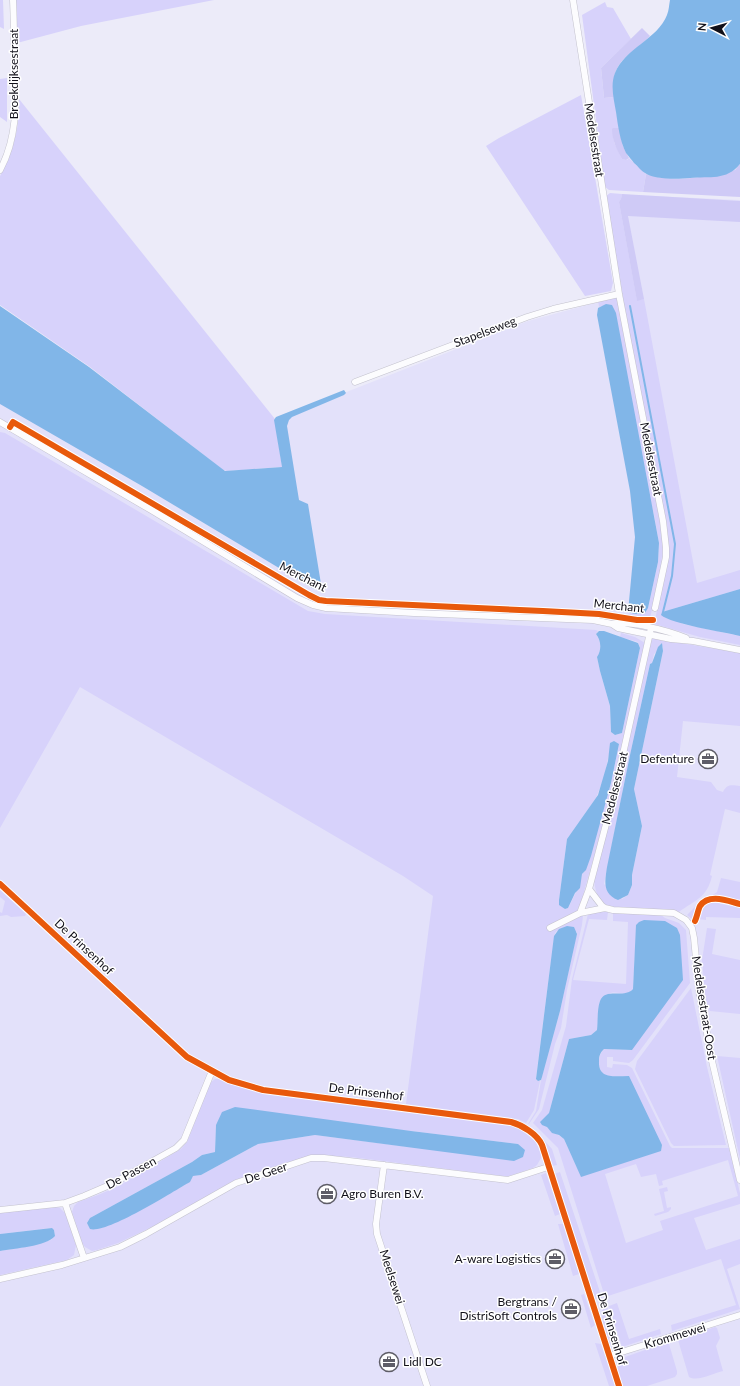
<svg xmlns="http://www.w3.org/2000/svg" width="740" height="1386" font-family="Lato,sans-serif">
  <style>
    .built { fill: #e3e1fa }
    .green { fill: #d7d2fb; fill-rule: evenodd }
    .forest { fill: #cfcaf6 }
    .water { fill: #81b6e8 }
    .lines { fill: none; stroke-linecap: round; stroke-linejoin: round }
    .stream { stroke: #81b6e8; stroke-width: 2 }
    .minor-casing { stroke: #c3c2cd; stroke-width: 7 }
    .minor { stroke: #fcfcfe; stroke-width: 6 }
    .cycleway-casing { stroke: #fff; stroke-width: 8 }
    .cycleway { stroke: #e8590c; stroke-width: 6 }
    .labels { text-anchor: middle; stroke-width: 3; stroke-linejoin: round; paint-order: stroke }
    .street-label { font-size: 12px; fill: #111019; stroke: #fff }
    .poi-label { font-size: 12px; fill: #111019; stroke: #fff; text-anchor: end }
  </style>
  <rect width="100%" height="100%" fill="#ecebf9"/>
  <!-- built -->
  <path class="built" d="M610,194l130,6v1186h-740v-1003l273,164 12,-131 243,-95 100,-27z"/>
  <!-- green -->
  <path class="green" d="M0,0h3l1,29 -4,-2z
    M15,0h199l-133,26 -64,17z
    M605,2l2,5 6,1 18,31 -30,29 3,30 10,-1 5,31h-6l1,14 8,17 5,1 2,-2 17,16 -3,18 -34,-2 -4,-3 -23,-172z
    M7,78v44l-7,-5v-38z
    M581,95l32,188 -2,8 -26,5 -99,-150 13,-8z
    M19,99l256,320 7,48 -55,4 -4,-1 -133,-103 -90,-62v-129c13,-24 20,-49 19,-77z
    M610,193l12,1 -1,5 -2,3 18,98 7,-1 53,284 43,-13v19l-78,23 21,12 57,12v9l-40,-8 -46,-13 11,-49 3,-17 -3,-40 -42,-220 -17,-102z
    M615,297l3,1 45,241 -2,33 -11,46 -27,-2v-1c7,-3 14,-1 22,-2l3,-5 10,-46 1,-19 -5,-28 -52,-209 -3,1 -1,-7z
    M0,432l5,1 303,178 17,3 271,16 2,1 -2,3c5,6 6,17 1,23l3,14 10,35 1,26 4,3 7,-2 18,-85 -2,-6 -18,-5 1,-4 14,4 10,6 -31,143 -34,120 -4,6 -15,13 22,-10 -1,10 -15,65 -6,38 -6,16 -16,65 -10,15h-1l8,-13 5,-31 19,-69 17,-79 -20,-1 -2,2 -5,35 -14,110 4,3 -6,29 -8,13 -8,-4 -112,-15 27,-208 -30,-20 -323,-189 -80,141zM619,744l-8,39 -26,88 -3,3 -2,10 -12,24 -3,1 -6,-9 8,-61 29,-41 8,-20 5,-24z
    M651,638l89,15v73l-57,-5 -6,56 34,5 6,8 6,2c4,-8 8,-7 17,-6v27l-15,-4 -15,66 2,1c-5,22 -17,24 -33,36l-6,-2c-12,0 -61,0 -68,-6 -8,-6 -10,-15 -11,-24zM663,646v5l-29,138 8,37 -10,49v10l-4,10 -6,4 -18,-15 26,-129 20,-91 2,-1 2,-9z
    M721,878l19,4v21c-12,-3 -34,-11 -41,3 -2,4 -3,9 -4,13h-3l-5,-4 9,-9 21,-14z
    M0,890l26,24 -1,2 -14,1 -4,-2 -7,1v-4l2,1 3,-12 -5,-4z
    M709,901l31,7v10l-34,-1v3l-8,-1c2,-8 2,-15 11,-18z
    M601,912h7l-1,8 -18,-1 -16,61 53,4 2,-62 -15,-1v-9l47,2 5,4 14,5 7,7 4,53 -57,77 -4,3 -16,-2v-4h-6v10l5,1 1,-4 14,1 5,3 38,78 2,2h57l11,45v11l-46,14 12,32 34,-11v25l-13,5 13,40 -68,22 -1,-6 65,-20 -15,-46 -116,38 -47,-149 -25,-25 9,-13 24,-84 6,-47 16,-65zM636,931l-4,119 -28,-1c-7,7 -7,20 0,26l-23,101 -17,-37c-6,-5 -12,-6 -17,-12l2,-14 20,-74 22,-4 6,-5 3,-29c3,-2 8,-7 11,-8 9,-2 14,5 22,-4zM728,1160l10,36 -78,25 3,9 -37,13 -21,-69 31,-10 5,13 15,-3 3,12 4,-1 -1,-4z
    M707,928l9,1 -4,25 28,6v54l-30,-3 -4,-8 -4,-43z
    M691,988l16,79 19,78 -52,1 -3,-3 -36,-74 2,-8z
    M717,1056l23,2v101z
    M215,1079h4l25,9 28,7 242,31 6,2 16,14 5,11v5l-4,7 -4,3 -24,8h-6l-152,-19 -38,-2 -78,25 -79,45 -38,18 -21,7 -5,1 -7,-4 -3,-4 -10,-31 2,-6 4,-4 20,-7 21,-9 62,-37 6,-7 23,-59zM216,1125l195,6 107,13 -109,3 -94,-12 -57,9 -57,31 -8,1 -103,42 102,-56 10,-7 13,-3z
    M543,1139l9,10 5,16 -5,1z
    M560,1172l42,126 -7,1 -41,-125z
    M546,1173l14,41 -5,2 -14,-41z
    M667,1187l1,4 -4,1 3,16 4,-1v2l-3,3 -13,4 -1,-2 10,-3 -5,-22z
    M55,1207l5,1 5,5 11,32 -2,10 -7,5 -67,15v-24l23,-4 28,-7 4,-5 -1,-5 -3,-2 -51,6v-21z
    M563,1224l16,50 -6,2 -15,-52z
    M584,1294l11,31 -4,3 -10,-33z
    M617,1303l12,36 31,-10 1,5 -39,13 -13,-41z
    M607,1306l13,43c-3,0 -6,-1 -9,-4 -5,-5 -10,-28 -9,-35z
    M715,1327l2,1 3,10 -4,8 7,25c-9,2 -25,11 -34,6l-11,-37z
    M595,1343l6,1 15,42h-7z
    M665,1343l4,1 8,27v3l-2,3 -28,9h-24c-4,-12 -10,-20 2,-29z"/>
  <!-- forest -->
  <path class="forest" d="M642,28l8,8c-22,23 -40,23 -36,61l-10,1 -3,-30z
    M613,128h6l4,18 6,12 -3,2 -4,-1c-5,-9 -10,-19 -10,-30z
    M740,164v33l-97,-5 3,-18c30,10 60,2 89,-4z
    M622,194l118,7v21l-112,-6 16,83 -7,2 -18,-99 2,-3z"/>
  <!-- water -->
  <path class="water" d="M670,0h70v164c-14,17 -30,12 -50,14 -11,1 -36,2 -45,-5 -4,-2 -7,-7 -11,-10 -2,-3 -5,-6 -8,-10 -6,-12 -8,-27 -10,-41 -2,-12 -6,-27 -1,-39 10,-25 43,-34 52,-58 2,-5 2,-10 3,-15z
    M606,304l6,1 4,8 43,230 -1,19 -10,46 -3,5 -10,1 -7,-2 7,-75 -5,-46 -33,-176 1,-7z
    M0,306l89,61 136,104 57,-4 -8,-47 2,-3 68,-27 2,3 -2,2 -52,22 -3,3 -2,6 12,74 9,4 13,80 -1,3 -6,2 -172,-103 -142,-82z
    M740,589v47c-16,-4 -69,-12 -79,-21l1,-3z
    M599,631h5l34,12 2,5 -18,85 -7,2 -4,-3 -1,-26 -10,-35 -3,-14c5,-7 4,-17 -1,-23z
    M662,643l1,8 -29,138 8,37 -10,49v10l-4,10 -10,5c-16,-6 -13,-19 -11,-33l23,-112 20,-91 2,-1 6,-16z
    M614,741l5,3 -8,39 -20,73 -5,14 -4,4 -2,14 -5,5 -7,15 -3,1 -6,-4v-5l8,-61 31,-44 10,-34 2,-18z
    M644,920l21,1 12,7 3,7 3,45 -51,70 -28,-1c-4,4 -5,7 -5,12 -1,19 16,15 30,15l33,69 -1,6 -80,26 -17,-38 -5,-4 -7,-2 -5,-6 -5,-2 -2,-3 9,-9 20,-74 22,-4 6,-5c1,-8 0,-21 3,-29 5,-14 24,-2 33,-12l3,-64 3,-3z
    M567,926l7,1 3,7 -17,77 -18,66 -1,3 -3,1 -2,-2 18,-143 5,-7z
    M235,1107l176,24 107,13 7,6 -2,7 -9,4 -199,-26 -57,9 -57,31 -8,1 -3,6c-18,10 -83,52 -100,47l-3,-6 3,-5 102,-56 10,-7 13,-3 1,-27 6,-13z
    M52,1228l2,2 1,6c-10,11 -40,12 -55,15v-17z"/>
  <g class="lines">
    <!-- stream -->
    <path class="stream" d="M630,306l45,238 -3,32 -9,36"/>
    <!-- minor casing -->
    <g class="minor-casing">
      <path id="minor" d="M573,0l46,294 44,227 3,27v9l-11,51
        M0,170c18,-33 16,-69 15,-105 -1,-22 -1,-43 -2,-65
        M355,382l172,-65 26,-8 66,-15
        M0,422l151,88 146,88 16,7 13,3 88,5 179,7 19,4 6,4 53,11 22,2 47,9
        M612,624c17,-4 57,7 74,14
        M0,884l187,173 42,23 34,10 248,32c11,3 26,12 31,23l77,241
        M589,889l13,17 3,2 8,2 61,3 12,7 6,8 2,10 5,52 13,71 28,119
        M580,913l9,-24 26,-99 36,-162
        M550,928l30,-15 25,-5
        M384,1165l-8,59 1,10 50,152
        M65,1203l19,55
        M0,1210l65,-7 19,-7 28,-12 64,-36 8,-8 28,-69
        M0,1279l62,-14 58,-18 26,-13 90,-51 75,-25h13l184,22 40,-13
        M609,1356l131,-41"/>
    </g>
    <!-- minor -->
    <use href="#minor" class="minor"/>
    <!-- cycleway casing -->
    <g class="cycleway-casing">
      <path id="cycleway" d="M10,427l3,-5 296,173 10,5 7,1 217,10 56,3 38,6h16
        M0,884l187,173 42,23 34,10 248,32c11,3 26,12 31,23l77,241
        M695,921c2,-4 3,-11 5,-15 9,-13 28,-5 40,-2"/>
    </g>
    <!-- cycleway -->
    <use href="#cycleway" class="cycleway"/>
  </g>
  <!-- icons -->
  <defs>
    <g id="office-ring" transform="scale(1)"><circle r="9.5" fill="#fff" stroke="#5e5d67" stroke-width="1.5"/><path d="M-6-3h4V-5.5h4V-3h4V5H-6ZM-1-4.5V-3h2v-1.5ZM-6 0V1H6V0Z" fill="#5e5d67"/></g>
  </defs>
  <g fill-rule="evenodd">
    <use href="#office-ring" x="708" y="759"/>
    <use href="#office-ring" x="327" y="1194"/>
    <use href="#office-ring" x="555" y="1259"/>
    <use href="#office-ring" x="571" y="1309"/>
    <use href="#office-ring" x="389" y="1362"/>
  </g>
  <g class="labels">
    <!-- street labels -->
    <g class="street-label">
      <text transform="translate(14 74) rotate(-90)" y="4">Broekdijksestraat</text>
      <text transform="translate(594 140) rotate(81)" y="4">Medelsestraat</text>
      <text transform="translate(485 332) rotate(-21)" y="4">Stapelseweg</text>
      <text transform="translate(651 459) rotate(79)" y="4">Medelsestraat</text>
      <text transform="translate(303 577) rotate(27)" y="4">Merchant</text>
      <text transform="translate(619 606) rotate(6)" y="4">Merchant</text>
      <text transform="translate(615 788) rotate(-76)" y="4">Medelsestraat</text>
      <text transform="translate(84 947) rotate(43)" y="4">De Prinsenhof</text>
      <text transform="translate(704 1008) rotate(81)" y="4">Medelsestraat-Oost</text>
      <text transform="translate(366 1092) rotate(7)" y="4">De Prinsenhof</text>
      <text transform="translate(131 1173) rotate(-28)" y="4">De Passen</text>
      <text transform="translate(266 1173) rotate(-18)" y="4">De Geer</text>
      <text transform="translate(392 1277) rotate(72)" y="4">Meelsewei</text>
      <text transform="translate(612 1329) rotate(73)" y="4">De Prinsenhof</text>
      <text transform="translate(675 1336) rotate(-17)" y="4">Krommewei</text>
    </g>
    <!-- poi labels -->
    <g class="poi-label">
      <text x="694" y="763">Defenture</text>
      <text x="341" y="1198" text-anchor="start">Agro Buren B.V.</text>
      <text x="541" y="1263">A-ware Logistics</text>
      <text x="557" y="1306">Bergtrans /<tspan x="557" dy="14">DistriSoft Controls</tspan></text>
      <text x="403" y="1366" text-anchor="start">Lidl DC</text>
    </g>
  </g>
  <!-- north arrow -->
  <g transform="translate(712 28) rotate(276)" stroke="#ffffff" stroke-width="3" paint-order="stroke">
  <path d="M0-3L7 15L0 10L-7 15Z" fill="#111019"/>
  <text y="-6" font-size="11" font-weight="bold" text-anchor="middle" fill="#111019">N</text>
  </g>
</svg>
